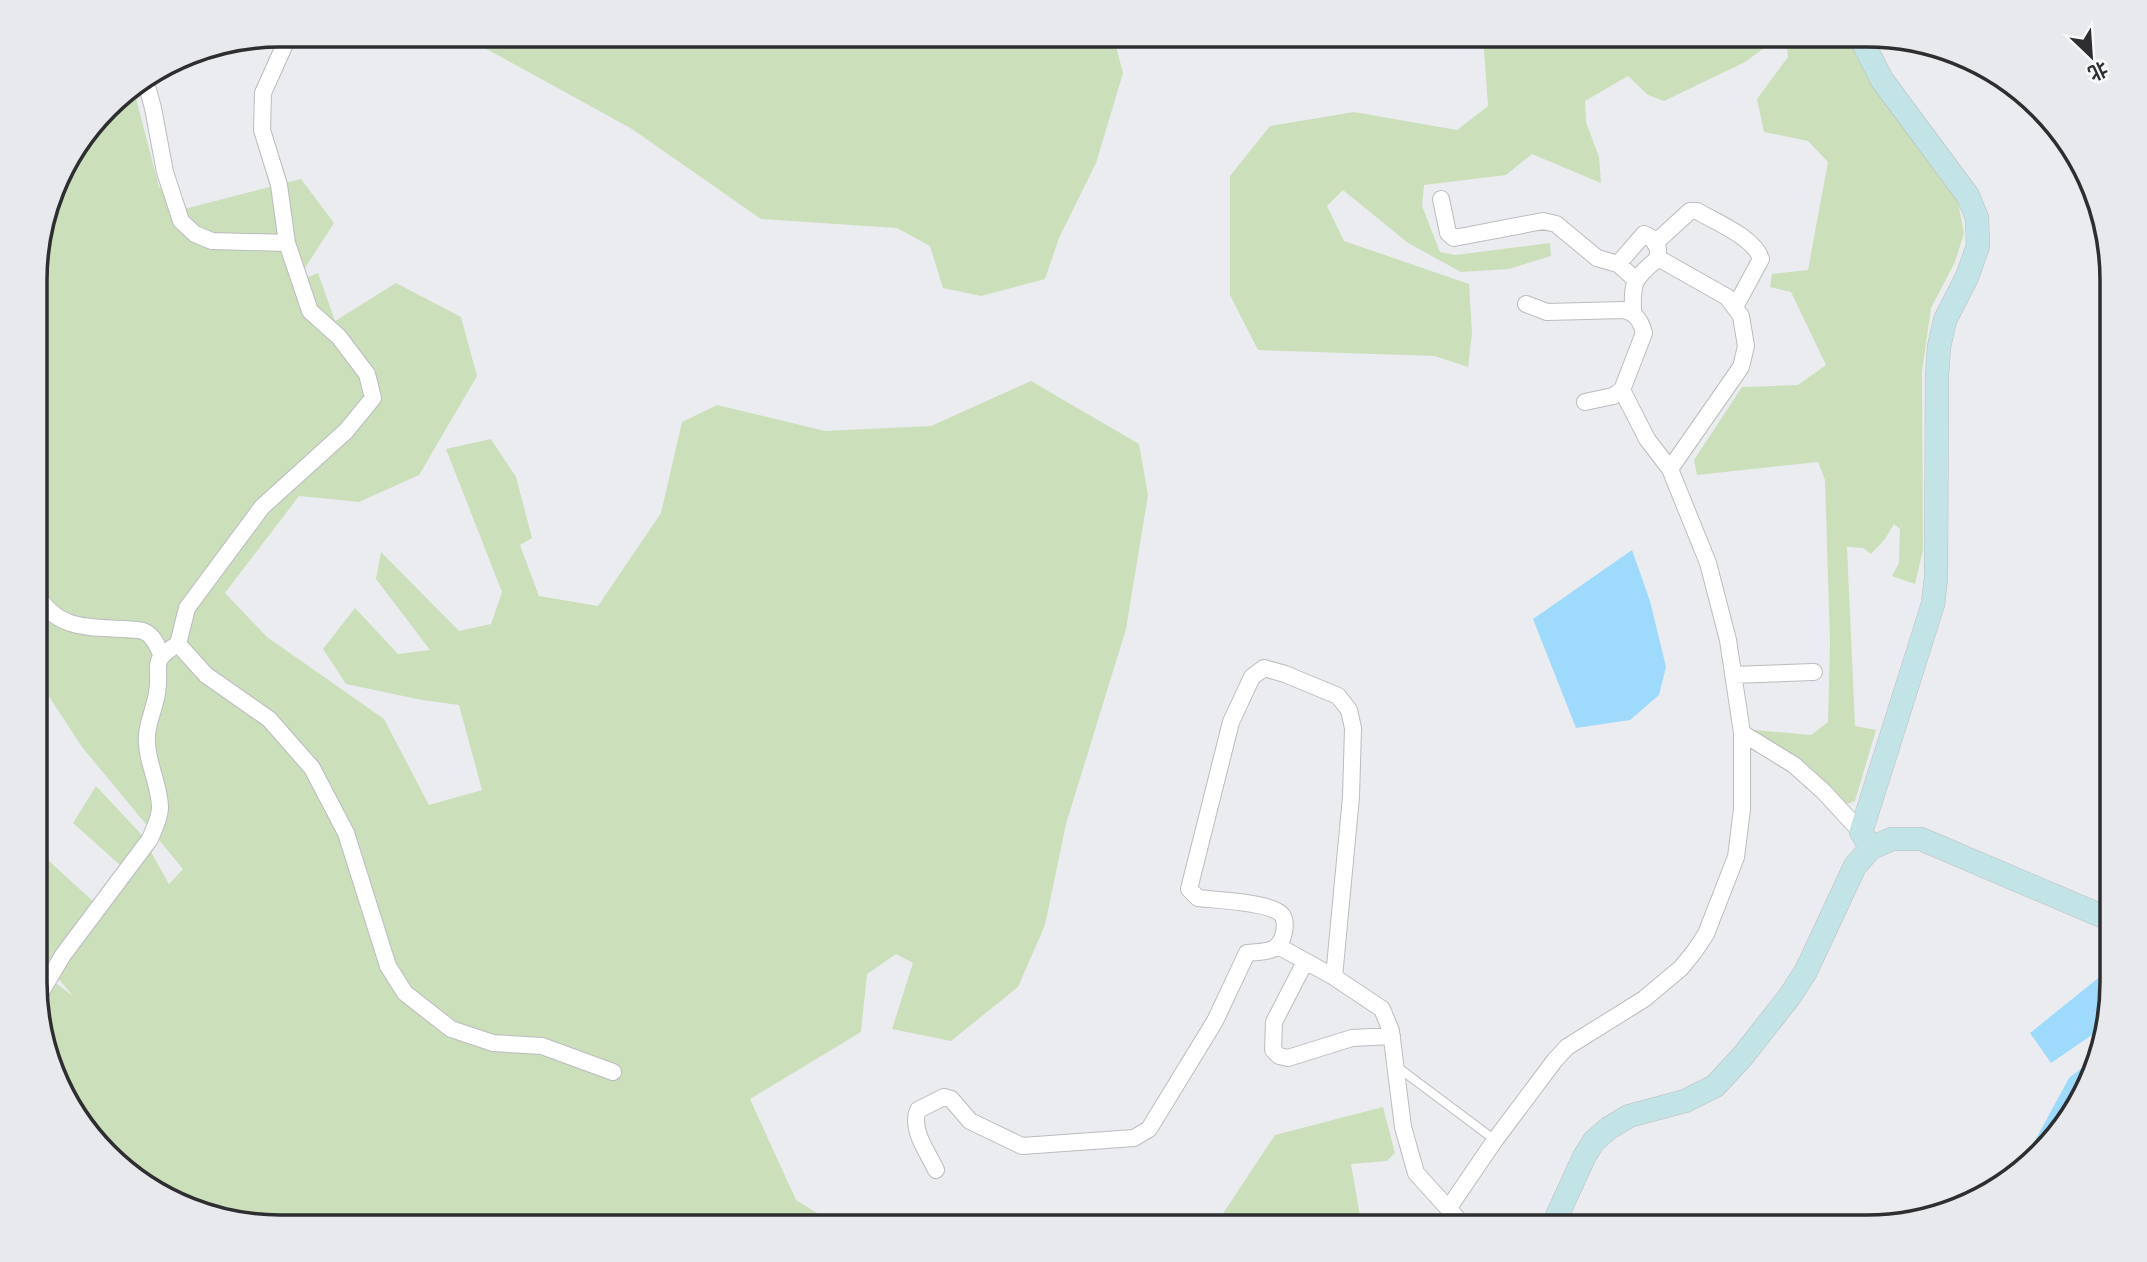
<svg xmlns="http://www.w3.org/2000/svg" width="2147" height="1262" font-family="'PT Serif','Noto Sans SC',serif">
  <style>
    .green { fill: #cbdfbb }
    .water { fill: #9edafb }
    .lines { fill: none; stroke-linecap: round; stroke-linejoin: round }
    .lane-casing { stroke: #bbbcbf; stroke-width: 10 }
    .street-casing { stroke: #bbbcbf; stroke-width: 18 }
    .secondary-casing { stroke: #bbbcbf; stroke-width: 24 }
    .lane { stroke: #fff; stroke-width: 8 }
    .street { stroke: #fff; stroke-width: 16 }
    .secondary { stroke: #c3e4e6; stroke-width: 23 }
    .rim { fill: none; stroke: #2e2e30; stroke-width: 3.5 }
  </style>
  <rect width="100%" height="100%" fill="#ebecef"/>
  <!-- green -->
  <path class="green" d="M416,35h697l10,38 -27,90 -37,75 -14,41 -64,17 -38,-8 -13,-42 -33,-18 -136,-9 -129,-90 -151,-83z
    M1483,35h299l-37,27 -81,39 -16,-6 -20,-19 -43,25 1,21 13,35 2,26 -69,-29 -26,21 -82,10 -2,21 18,46 16,3 94,-12 1,13 -42,13 -48,3 -53,-29 -65,-53 -16,16 17,35 125,43 3,49 -4,34 -33,-11 -177,-6 -28,-55v-119l40,-50 84,-14 103,18 31,-24z
    M1786,35h63l7,21 97,132 6,19 5,26 -9,29 -24,46 -9,64 1,178 -8,34 -23,-8 7,-13 1,-34 -6,-5 -9,15 -14,15 -8,-6 -16,-1 8,179 21,4 -21,71 -8,3 -36,-36 -52,-32 -5,-6 57,5 17,-13 2,-80 -5,-162 -7,-18 -121,13 -3,-15 48,-73 56,-2 28,-20 -35,-73 -21,-5 2,-13 36,-4 20,-108 -20,-21 -44,-9 -7,-33 31,-42z
    M133,87l26,100 25,22 117,-30 33,44 -38,59 22,-9 17,48 61,-38 65,34 16,59 -58,99 -60,27 -60,-6 -74,97 42,44 117,82 45,86 53,-15 -23,-85 -37,-5 -76,-16 -23,-35 32,-41 43,46 32,-4 -54,-71 5,-27 78,79 32,-7 11,-32 -56,-143 45,-10 25,38 16,61 -12,7 19,51 59,10 63,-93 21,-91 35,-17 108,26 106,-5 100,-45 108,63 9,51 -22,134 -60,195 -21,101 -27,62 -67,54 -59,-12 21,-66 -17,-9 -29,20 -6,58 -111,67 46,101 44,27h-560l-122,-33 -82,-77 -39,-104v-44l36,27 -36,-43v-103l59,54 24,-39 -47,-42 23,-37 45,48 28,50 14,-15 -101,-122 -45,-69v-429l24,-77 57,-76z
    M1383,1107l12,46 -8,8 -36,3 11,63h-148l61,-92z"/>
  <!-- water -->
  <path class="water" d="M1632,550l18,51 16,66 -7,28 -29,25 -54,8 -43,-109z
    M2102,975l9,1v21l-9,31 -51,35 -21,-30z
    M2093,1059l-14,45 -53,53 43,-79z"/>
  <g class="lines">
    <!-- lane casing -->
    <g class="lane-casing">
      <path id="lane" d="M1396,1066l99,74"/>
    </g>
    <!-- street casing -->
    <g class="street-casing">
      <path id="street" d="M289,35l-26,58 -1,37 17,55 8,58 23,68 29,26 28,37 6,24 -27,33 -84,76 -75,101 -9,36 28,31 63,44 43,49 34,65 42,133 17,27 46,36 42,14 49,3 71,26
        M141,82l7,8 5,18 12,64 16,49 14,13 17,7 75,2
        M1441,199l7,34 6,5 89,-17 13,3 41,34 21,6 17,15
        M1655,243l35,-32h7c19,11 58,27 64,48l-26,48
        M1618,264l26,-30 8,4 6,11v9c-24,22 -26,21 -25,54
        M1526,304l21,8 77,-2c12,3 17,11 20,23l-22,57 -9,6 -28,6
        M1622,390l25,49 23,30
        M37,594c20,36 50,33 87,35 6,1 15,0 21,3 9,4 12,14 16,22
        M1733,675l81,-3
        M1742,733l52,32 29,26 38,41
        M1278,946l56,31 48,32 9,22 12,96 13,46 49,54
        M1305,962l-31,60 -1,28 6,6 9,2 64,-20 40,-2
        M40,1021l-3,-15 4,-14 22,-37 87,-116c4,-10 9,-19 10,-30 1,-22 -15,-49 -13,-74 1,-14 8,-28 10,-42 5,-29 -9,-31 21,-49
        M936,1170c-8,-18 -26,-40 -18,-60l26,-13 7,2 19,22 52,25 112,-8 15,-9 66,-108 32,-68c15,-2 31,1 36,-17 2,-5 3,-16 -1,-21 -10,-13 -67,-15 -84,-17l-9,-9 42,-167 21,-45 12,-9 21,6 53,22 11,14 4,18 -2,69 -17,180
        M1448,1209l47,-69 60,-80 12,-13 77,-48 37,-31 13,-16 12,-18 30,-77 6,-48v-76l-14,-93 -20,-77 -38,-94 71,-102 5,-21 -5,-30 -14,-19 -69,-39"/>
    </g>
    <!-- secondary casing -->
    <g class="secondary-casing">
      <path id="secondary" d="M1859,35l23,45 86,116 9,22 1,28 -11,31 -22,43 -6,27 -2,28 -1,203 -3,26 -72,228 10,16
        M1552,1227l32,-70 10,-16 15,-13 20,-12 56,-15 30,-15 27,-29 48,-61 16,-25 49,-105 16,-18 21,-9h29l190,81"/>
    </g>
    <!-- lane -->
    <use href="#lane" class="lane"/>
    <!-- street -->
    <use href="#street" class="street"/>
    <!-- secondary -->
    <use href="#secondary" class="secondary"/>
  </g>
  <!-- crop -->
  <path d="M0 0H2147V1262H0ZM280 47H1867A233 233 0 0 1 2100 280V982A233 233 0 0 1 1867 1215H280A233 233 0 0 1 47 982V280A233 233 0 0 1 280 47Z" fill="#e8e9ec" fill-rule="evenodd"/>
  <path class="rim" d="M280 47H1867A233 233 0 0 1 2100 280V982A233 233 0 0 1 1867 1215H280A233 233 0 0 1 47 982V280A233 233 0 0 1 280 47Z"/>
  <!-- north arrow -->
  <g transform="translate(2091 56) rotate(155)" stroke="#f8f9fc" stroke-width="5" paint-order="stroke">
  <path d="M0-5L12 26L0 18L-12 26Z" fill="#2e2e30"/>
  <text y="-10" font-size="19" font-weight="bold" text-anchor="middle" fill="#2e2e30">北</text>
  </g>
</svg>
